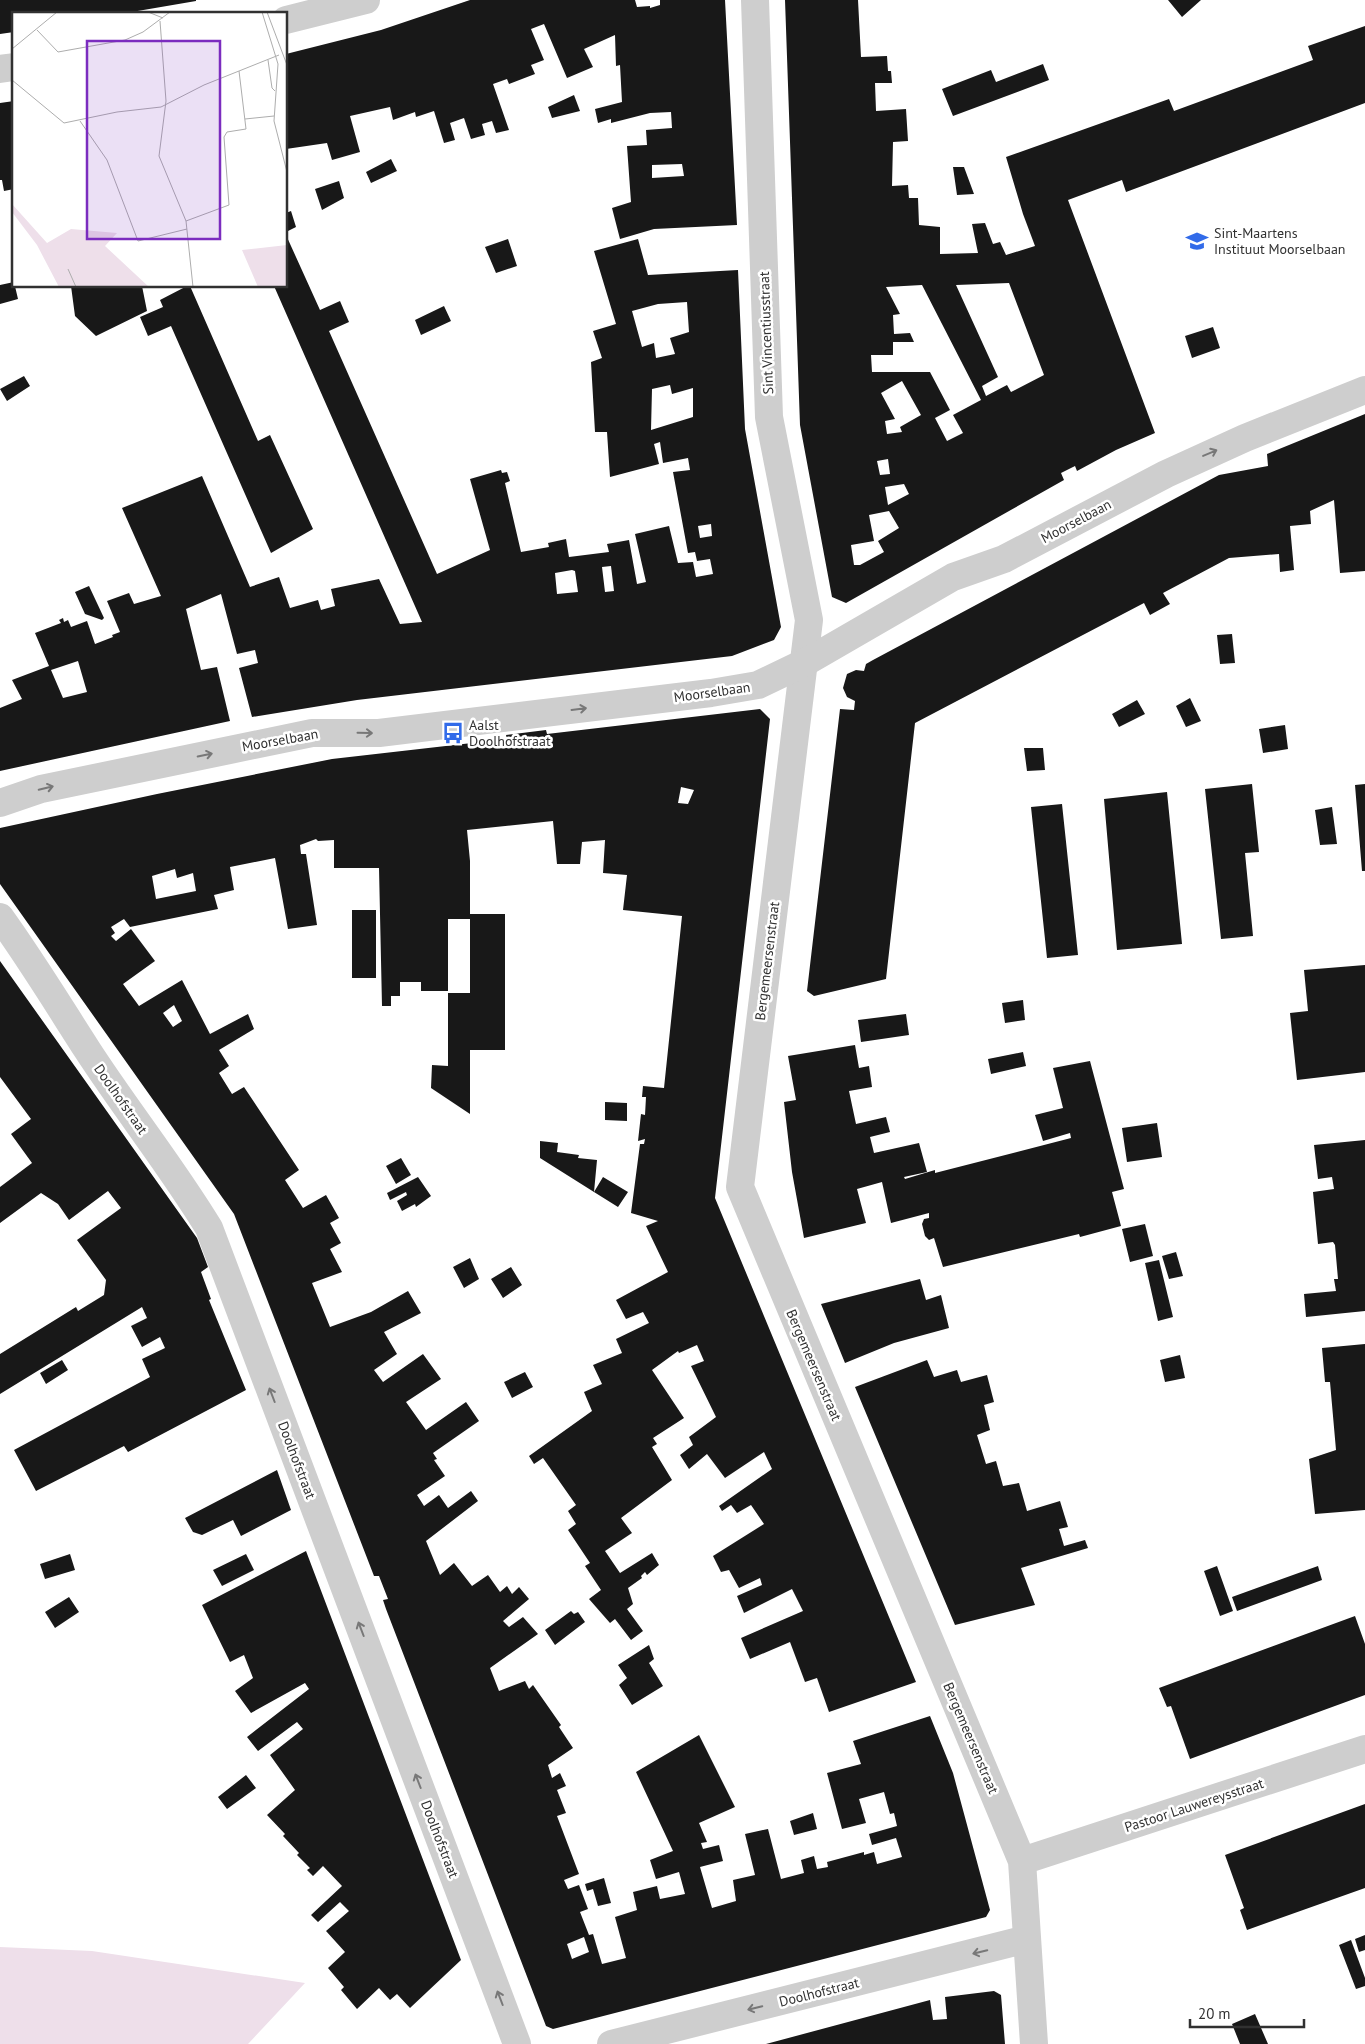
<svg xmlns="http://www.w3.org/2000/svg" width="1365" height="2044" font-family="'PT Sans',sans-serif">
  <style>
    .green { fill: #eedfea }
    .building { fill: #181818; fill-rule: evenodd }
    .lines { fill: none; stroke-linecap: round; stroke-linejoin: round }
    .minor { stroke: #cecece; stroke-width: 28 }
    .tertiary { stroke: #cecece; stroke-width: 28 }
    .oneway { stroke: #787878 }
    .labels { text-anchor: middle; stroke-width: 5; stroke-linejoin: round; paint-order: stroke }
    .poi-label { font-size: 14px; fill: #313131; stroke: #fff; text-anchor: start }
    .street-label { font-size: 14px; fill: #313131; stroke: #fff }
    .inset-road { fill: none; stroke: #adadad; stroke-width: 1 }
    .view { fill: #7b2cbf; fill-opacity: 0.15; stroke: #7b2cbf; stroke-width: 2.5 }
    .inset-edge { fill: none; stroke: #313131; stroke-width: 2.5 }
  </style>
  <rect width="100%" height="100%" fill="#fff"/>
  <!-- green -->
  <path class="green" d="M0,1947l92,4 213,32 -57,61h-248z"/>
  <!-- building -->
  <path class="building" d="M0,0h196v1l-76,13h-106v18l-14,2z
    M470,0h165l2,7 13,-1v2l10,-3v-5h65l12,225 -83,4 -34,10 -8,-31 19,-6 -4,-56 20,-1 -1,-15 26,-2 -1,-16 -21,1 -39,10v-4l-13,4 -3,-14 27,-7 -2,-37 -4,1 -1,-31 -31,14 9,18 -26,11 -23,-54 -13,5 13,31 -13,5 4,9 -26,10 -2,-5 -14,5 16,46 -13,3 -4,-12 -10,3 3,11 -14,4 -7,-21 -14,5 5,17 -11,3 -10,-32 -18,6 -1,-5 -22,8 -3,-13 -40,9 10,36 -28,8 -5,-17 -41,6v-95l95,-24zM682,164l2,12 -32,2v-13z
    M785,0h73l3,57 26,-1 1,15h3l1,12h-17l1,28 30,-2 2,32 -15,1 -1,44 16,-1 1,13h9l1,27 21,2v27l38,-1 -6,-29 13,-1 8,21 7,-2 6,13 29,-9 -12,-32 -17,-57 163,-58 5,12 139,-51 -5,-14 57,-20v77l-239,89 -4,-12 -54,20 87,233 -39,17 -39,21 -2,-5 -14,7 3,7 -218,123 -14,-6 -32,-172zM1009,283l35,92 -33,17 -4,-7 -21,11 -4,-10 16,-9 -42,-92zM922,285l59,115 -28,15 10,18 -16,8 -12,-23 15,-8 -20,-38h-58l-1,-17h22v-13h21l-4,-9 -16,1 -1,-19 7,-1 -14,-27zM902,381l19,34 -21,12 2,5 -15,2 -2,-13 10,-2 -14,-26zM888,459l2,15 -10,1 -3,-14zM904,484l5,10 -21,11 -3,-18zM889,511l10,17 -21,13 6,11 -24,13h-6l-3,-20 23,-4 -5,-26z
    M1168,0h33l-19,17z
    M1043,64l6,16 -96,36 -11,-27 49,-19 5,12z
    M574,95l6,16 -28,7 -4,-11z
    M14,101v88l-10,2 -2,-11h-2v-77z
    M391,159l6,12 -26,12 -5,-11z
    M953,167h11l10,27 -17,1z
    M339,181l5,17 -22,12 -7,-21z
    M291,211l5,16 -10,5v-19z
    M286,235l34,75 20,-9 9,21 -20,9 108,243 53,-24 -20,-71 31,-9 1,3 5,-1 3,9 -5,2 16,69 28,-5 -1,-4 18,-4 3,18 40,-5 -2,-8 22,-4 8,44 9,-2 -11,-48 34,-8 9,37 15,-1 3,15 17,-3 -3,-15 -13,2 -2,-9 -7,1 -15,-81 17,-2 -2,-12 -25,5 -3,-21 -6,2 5,20 -49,13 -3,-45h-12l-4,-70 11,-4 -9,-27 23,-7 -22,-73 44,-12 10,36 90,-5 7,159 36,198 -7,13 -42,16 -375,44 -105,17 -13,-49 19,-5 -3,-13 -18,4 -16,-60 -35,15 15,61 16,-3 13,54 -230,50v-63l22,-9 -10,-19 37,-14 -14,-33 26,-10 -2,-3 4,-2 1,4 4,-2 3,7 16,-6 8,23 18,-7 -1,-2 8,-3 -13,-31 22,-8 5,11 27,-8 -39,-88 80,-32 48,111 29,-10 11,31 28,-8 3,10 14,-4 -4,-17 48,-10 21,45 22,-2 -148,-336h12zM687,302l2,30 -19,6 5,16 -19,4 -2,-15 -12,4 -10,-36 26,-7zM670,385l2,9 21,-6v29l-42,13 1,-41zM711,524l1,12 -12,2 -2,-12zM611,566l3,25 -9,1 -3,-25zM572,570l3,1 3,21 -21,2 -2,-21zM78,661l9,31 -24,6 -12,-28z
    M508,239l9,27 -21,7 -11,-26z
    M14,282l4,17 -18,5v-19z
    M71,286h71l5,25 -51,25 -21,-20z
    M187,286h3l68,155 12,-6 43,94 -42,24 -100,-227 -23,10 -8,-19 23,-10 -3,-7z
    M444,306l7,15 -30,14 -6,-15z
    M1213,327l7,21 -28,10 -7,-22z
    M24,376l6,10 -23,15 -7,-12z
    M1365,414v157l-25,2 -6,-73 -24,11 1,13 -21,2 4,44 -14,2 -1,-18 -50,4 -66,35 7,11 -20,11 -6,-12 -229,120 -29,256 -72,17 -7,-5 33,-282 14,1 1,-9 -8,-4 -4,-9 4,-14 9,-4 8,1 2,-7 7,-4 346,-185 49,-9 -1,-12z
    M89,586l15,32 -2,2 -17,-6 -10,-22z
    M1232,634l3,29 -15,1 -3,-29z
    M1190,698l11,23 -15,6 -10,-21z
    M1137,700l8,14 -26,13 -7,-13z
    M760,709l10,10 -55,479 201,484 -87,30 -12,-34 -12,4 -15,-40 -40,17 -9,-21 62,-27 -11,-22 -48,24 -7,-17 25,-11 -2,-7 -21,10 -10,-18 -8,2 -8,-16 51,-32 -13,-19 -14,8 -6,-8 -9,6 -3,-5 53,-37 -8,-17 -39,26 -18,-24 -18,15 -9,-14 13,-10 -4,-8 27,-20 -25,-51 13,-5 -7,-16 -18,8 -1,-2 -26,19 32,48 -31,20 4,6 -5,3 20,33 -51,38 11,15 -27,18 15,22 32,-20 7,12 -12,10 -2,-3 -4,4 1,2 -14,10 5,16 -6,5 16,22 -12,9 -16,-21 -5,4 -21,-24 12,-9 -16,-24 5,-3 -22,-33 8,-6 -8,-13 8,-6 -33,-47 -9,6 -5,-8 63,-45 -8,-19 18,-8 -9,-19 29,-12 -6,-14 33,-16 -6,-11 -17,7 -10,-19 52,-28 -22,-46 12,-5 -27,-8 9,-69h4l1,-5 -7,2 3,-27 4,1 1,-18h-4l1,-11 21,2 18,-172 -59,-6 4,-35 -24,-2 2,-33 -23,2 -2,22h-23l-4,-43 -86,9 3,31v53h35v136h-35v64l-39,-26 1,-23 16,1v-73h22v-74h-22v72h-27v-9h-21v14h-9v10h-9l-3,-138h-45v-28l-16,1 -2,-2 -16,6 1,9h5l11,71 -29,4 -13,-71 -45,9 4,23 -20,5 4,14 -88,18 -6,-8 -13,8 4,6 -4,3 5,5 15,-12 24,32 -32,23 16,22 43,-26 28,54 38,-20 6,15 -35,21 10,16 -10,7 13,21 12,-7 55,83 -14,10 18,28 23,-13 13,23 -9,5 11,20 -11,6 12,23 -30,11 18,44 41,-15 37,-21 13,22 -37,19 13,22 -23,16 9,12 40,-28 18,25 -35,23 20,28 40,-28 13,19 -46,32 4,6 -3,1 11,16 -28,19 7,11 15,-11 9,13 23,-17 7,10 -52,40 14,34 14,-12 18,23 16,-11 12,17 7,-6 5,8 7,-7 10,12 -26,22 6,6 14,-10 15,17 -48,34 9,23 26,-10 4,8 4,-4 28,40 -2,2 14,21 -25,17 4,13 8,-5 6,13 -9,4 9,23 -9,3 22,58 -15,6 4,9 11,-4 9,24 -8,3 9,23 4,-1 9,30 24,-6 -11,-41 22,-7 -4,-18 24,-6 3,13 25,-5 -6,-22 -23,7 -6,-19 23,-9 -37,-79 63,-37 36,72 -36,16 8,19 -6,1 2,6 16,-4 4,16 -23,6 12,41 24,-7 -3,-21 22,-5 -10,-41 23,-5 13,50 23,-6 -3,-13 13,-4 3,13 11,-2 -1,-5 37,-10v3l10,-3 3,12 25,-7 -6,-19 -24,7 -3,-11 28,-8 -3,-13 -4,1 -6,-22 -25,7 7,24 -24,6 -15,-56 34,-9 -8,-23 77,-25 23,57 37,137 -4,7 -433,112 -7,-3 -160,-417 -3,-9 5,-1 -9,-23h-5l-140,-362 -234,-330v-56l157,-34 175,-35 175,-20 -1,-4 40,-5 1,4zM681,787l13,3 -6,14 -10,-1zM175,869l2,9 16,-5 3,18 -40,8 -4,-23zM174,1005l8,16 -9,6 -10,-14zM584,1937l5,15 -17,7 -5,-15z
    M1285,725l3,24 -25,4 -4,-24z
    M1024,748h19l2,22 -18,1z
    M1252,784l7,68 -14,1 8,83 -32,3 -16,-150z
    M1365,784v87h-3l-7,-86z
    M1167,792l15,152 -65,6 -13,-151z
    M1062,804l16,151 -31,3 -16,-151z
    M1332,807l5,37 -17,1 -5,-35z
    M352,910h24v68h-24z
    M0,961l197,277 11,29 -7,5 10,27 -2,1 37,90 -118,62 -4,-6 -88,45 -22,-41 136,-73 -8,-18 23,-11 -5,-11 -18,10 -11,-21 16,-8 -5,-11 -142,87v-40l76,-47 2,4 26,-16 2,-15 -29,-40 44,-32 -13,-17 -39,29 -11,-16 -17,-11 -41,30v-36l32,-24 -21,-29 20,-15 -31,-42z
    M1365,965v107l-68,8 -7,-67 18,-2 -4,-41z
    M1023,1000l2,20 -20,3 -3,-20z
    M906,1014l3,21 -48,7 -3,-22z
    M855,1045l4,23 10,-2 3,21 -23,4 7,33 30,-7 4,15 -20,5 4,16 45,-10 8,29 -23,5 1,2 30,-9v3l136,-35 -1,-5 -27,8 -8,-26 28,-7 -10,-40 37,-7 34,128 -12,3 9,34 -41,11 -1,-3 -136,33 -9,-29 -5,2 -4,-4 -3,-12 2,-5 5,-1v-5l-38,10 -9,-41 -25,7 9,34 -62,15 -12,-66 -8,-70 12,-2 -8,-44z
    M1023,1052l3,14 -35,8 -3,-15z
    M605,1102l22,1v18l-22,-1z
    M1157,1123l5,34 -35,5 -5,-34z
    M1365,1140v171l-59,6 -2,-23 32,-3 -2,-12h4l-3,-34 -2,-3 -15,2 -5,-52 21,-3 -2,-12 -14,2 -4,-34z
    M540,1141l18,2 -1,9 22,3 -1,3 19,2 -3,32 -54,-34z
    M401,1158l10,17 -15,9 -10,-18z
    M418,1177l13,19 -15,11 -1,-3 -13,7 -5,-10 10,-6 -1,-3 -16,8 -3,-7z
    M603,1177l25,15 -10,15 -24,-15z
    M1145,1224l8,32 -23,6 -8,-33z
    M1176,1252l7,24 -14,3 -7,-23z
    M470,1258l9,21 -15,9 -11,-21z
    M1159,1260l14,57 -15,4 -13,-58z
    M511,1267l11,18 -19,13 -12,-19z
    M920,1279l6,21 15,-5 8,33 -55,15 -49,20 -24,-59z
    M1365,1344v166l-50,4 -6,-55 27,-9 -6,-68h-5l-3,-34z
    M1180,1355l5,23 -20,4 -5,-22z
    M62,1360l6,10 -22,14 -6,-11z
    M927,1360l7,17 23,-7 4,12 26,-7 7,27 -10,3 6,25 -13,5 9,29 10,-3 7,25 16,-3 8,28 33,-10 8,26 -9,2 5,17 21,-6 3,8 -67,20 14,37 -80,20 -100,-238z
    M525,1372l8,15 -21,11 -8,-16z
    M277,1470l14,40 -50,26 -8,-16 -31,15 -9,-3 -8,-14z
    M306,1551l155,409 -51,48 -13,-14 -7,6 -11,-12 -22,21 -16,-19 3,-3 -16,-19 17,-16 -19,-21 23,-20 -9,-9 -22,20 -7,-7 31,-29 -19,-20 -10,10 -6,-6 3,-2 -13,-13 2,-2 -16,-17 2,-2 -18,-19 28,-25 -25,-35 33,-26 -6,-7 -39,29 -11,-14 62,-48 -4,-6 -54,30 -16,-22 18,-13 -9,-23 -14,7 -28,-57z
    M70,1554l5,16 -30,9 -5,-15z
    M246,1554l8,16 -32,16 -9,-16z
    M1217,1566l16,45 -13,5 -16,-45z
    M1318,1566l4,14 -85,31 -5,-14z
    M69,1597l10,15 -24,16 -10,-16z
    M571,1611l3,3 4,-2 7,10 -30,23 -10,-15z
    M1355,1616l10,28v51l-175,64 -19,-53 -4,1 -8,-19z
    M649,1645l5,14 -5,4 14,23 -31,19 -13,-20 8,-7 -9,-13z
    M246,1775l10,13 -29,21 -9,-12z
    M1365,1804v84l-118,42 -7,-20 4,-2 -19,-53z
    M813,1813l4,16 -23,6 -4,-14z
    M604,1878l7,25 -13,3 -5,-17 -6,2 -2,-7z
    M1365,1935v15l-6,2 -4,-13z
    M1351,1940l14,38v8l-9,3 -17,-44z
    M994,1991l7,4 4,49h-239l164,-44 3,20 14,-1 -2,-22z
    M1255,2014l13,30h-28l-8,-20z"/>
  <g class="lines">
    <!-- minor -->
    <path class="minor" d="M755,0l14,417 40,203 -69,567 282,674 12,183
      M286,20l80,-20
      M0,69l14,-2
      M0,917c31,43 59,89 88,134 39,60 84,116 121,177l308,816
      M1022,1861l343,-112
      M611,2044l416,-105"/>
    <!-- tertiary -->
    <path class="tertiary" d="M0,803l41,-14 271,-56h67l332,-40 47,-8 48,-23 147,-85 51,-18 162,-85 79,-36 120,-48"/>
  </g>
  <!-- one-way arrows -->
  <defs><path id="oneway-shaft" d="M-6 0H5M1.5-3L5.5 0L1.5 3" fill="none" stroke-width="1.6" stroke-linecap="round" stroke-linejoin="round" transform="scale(1.25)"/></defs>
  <g class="oneway">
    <use href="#oneway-shaft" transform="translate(1210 453) rotate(-23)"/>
    <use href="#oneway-shaft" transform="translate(579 709) rotate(-7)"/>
    <use href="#oneway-shaft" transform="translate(365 733) rotate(1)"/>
    <use href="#oneway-shaft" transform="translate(205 755) rotate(-12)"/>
    <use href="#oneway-shaft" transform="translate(46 788) rotate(-13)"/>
    <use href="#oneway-shaft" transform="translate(272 1395) rotate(-111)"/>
    <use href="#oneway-shaft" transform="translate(361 1629) rotate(-111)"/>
    <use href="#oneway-shaft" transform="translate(418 1781) rotate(-111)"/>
    <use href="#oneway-shaft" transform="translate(980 1952) rotate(166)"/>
    <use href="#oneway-shaft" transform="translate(500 1998) rotate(-111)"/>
    <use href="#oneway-shaft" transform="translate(755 2008) rotate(166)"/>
  </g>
  <!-- icons -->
  <defs>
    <g id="school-bare" transform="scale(1.725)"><path d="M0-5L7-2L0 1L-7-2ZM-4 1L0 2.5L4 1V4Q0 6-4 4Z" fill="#326be9" stroke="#fff" stroke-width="2.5" paint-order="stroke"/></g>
    <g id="bus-bare" transform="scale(1.725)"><path d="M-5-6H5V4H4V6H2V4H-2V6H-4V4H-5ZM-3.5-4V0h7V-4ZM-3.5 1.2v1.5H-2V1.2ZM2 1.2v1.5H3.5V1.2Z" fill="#326be9" stroke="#fff" stroke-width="2.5" paint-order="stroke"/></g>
  </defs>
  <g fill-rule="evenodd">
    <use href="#school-bare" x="1197" y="241"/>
    <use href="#bus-bare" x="453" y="733"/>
  </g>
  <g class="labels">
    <!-- poi labels -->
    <g class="poi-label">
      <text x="1214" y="238">Sint-Maartens<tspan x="1214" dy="16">Instituut Moorselbaan</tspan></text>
      <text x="469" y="730">Aalst<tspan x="469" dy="16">Doolhofstraat</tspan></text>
    </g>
    <!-- street labels -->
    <g class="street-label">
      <text transform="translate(766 333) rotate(-92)" y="5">Sint Vincentiusstraat</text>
      <text transform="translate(1076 521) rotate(-28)" y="5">Moorselbaan</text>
      <text transform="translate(712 692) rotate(-8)" y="5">Moorselbaan</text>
      <text transform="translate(280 740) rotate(-10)" y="5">Moorselbaan</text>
      <text transform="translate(767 961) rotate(-83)" y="5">Bergemeersenstraat</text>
      <text transform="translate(121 1099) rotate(55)" y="5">Doolhofstraat</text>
      <text transform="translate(814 1365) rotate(67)" y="5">Bergemeersenstraat</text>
      <text transform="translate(297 1460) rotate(69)" y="5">Doolhofstraat</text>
      <text transform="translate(971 1738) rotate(67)" y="5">Bergemeersenstraat</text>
      <text transform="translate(1194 1805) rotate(-18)" y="5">Pastoor Lauwereysstraat</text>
      <text transform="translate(440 1839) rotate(69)" y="5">Doolhofstraat</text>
      <text transform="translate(819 1992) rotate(-14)" y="5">Doolhofstraat</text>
    </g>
  </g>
  <!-- overview -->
  <g transform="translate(12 12)">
    <rect width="275" height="275" fill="#fff"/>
    <path d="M0,192l35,39 24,-14 46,4 -12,13 44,41h-90l-22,-42 -25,-33zM275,233v42h-29l-16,-37z" fill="#eedfea"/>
    <path class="inset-road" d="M136,0l15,6M250,0l16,52 -4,57 13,51M255,0l20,53M148,9l6,80 -7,55 27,65 7,66M25,18l21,22 67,-12 18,-8 27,-20M0,37l45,-37M256,48l4,28 3,3M0,68l52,43 53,-11 44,-5 43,-22 75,-30M233,107l29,-3M68,109l27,39 31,81 49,-12M174,209l43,-16 -5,-68 3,-5 19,-3 -7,-58M56,257l8,18"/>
    <path class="view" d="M75,29h133v198h-133z"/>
    <rect width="275" height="275" class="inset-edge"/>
  </g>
  <!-- scale -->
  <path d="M1190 2019v8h114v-8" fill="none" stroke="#313131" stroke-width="2.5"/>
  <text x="1198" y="2019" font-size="15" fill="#313131" stroke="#ffffff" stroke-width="4" paint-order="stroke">20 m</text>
</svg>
